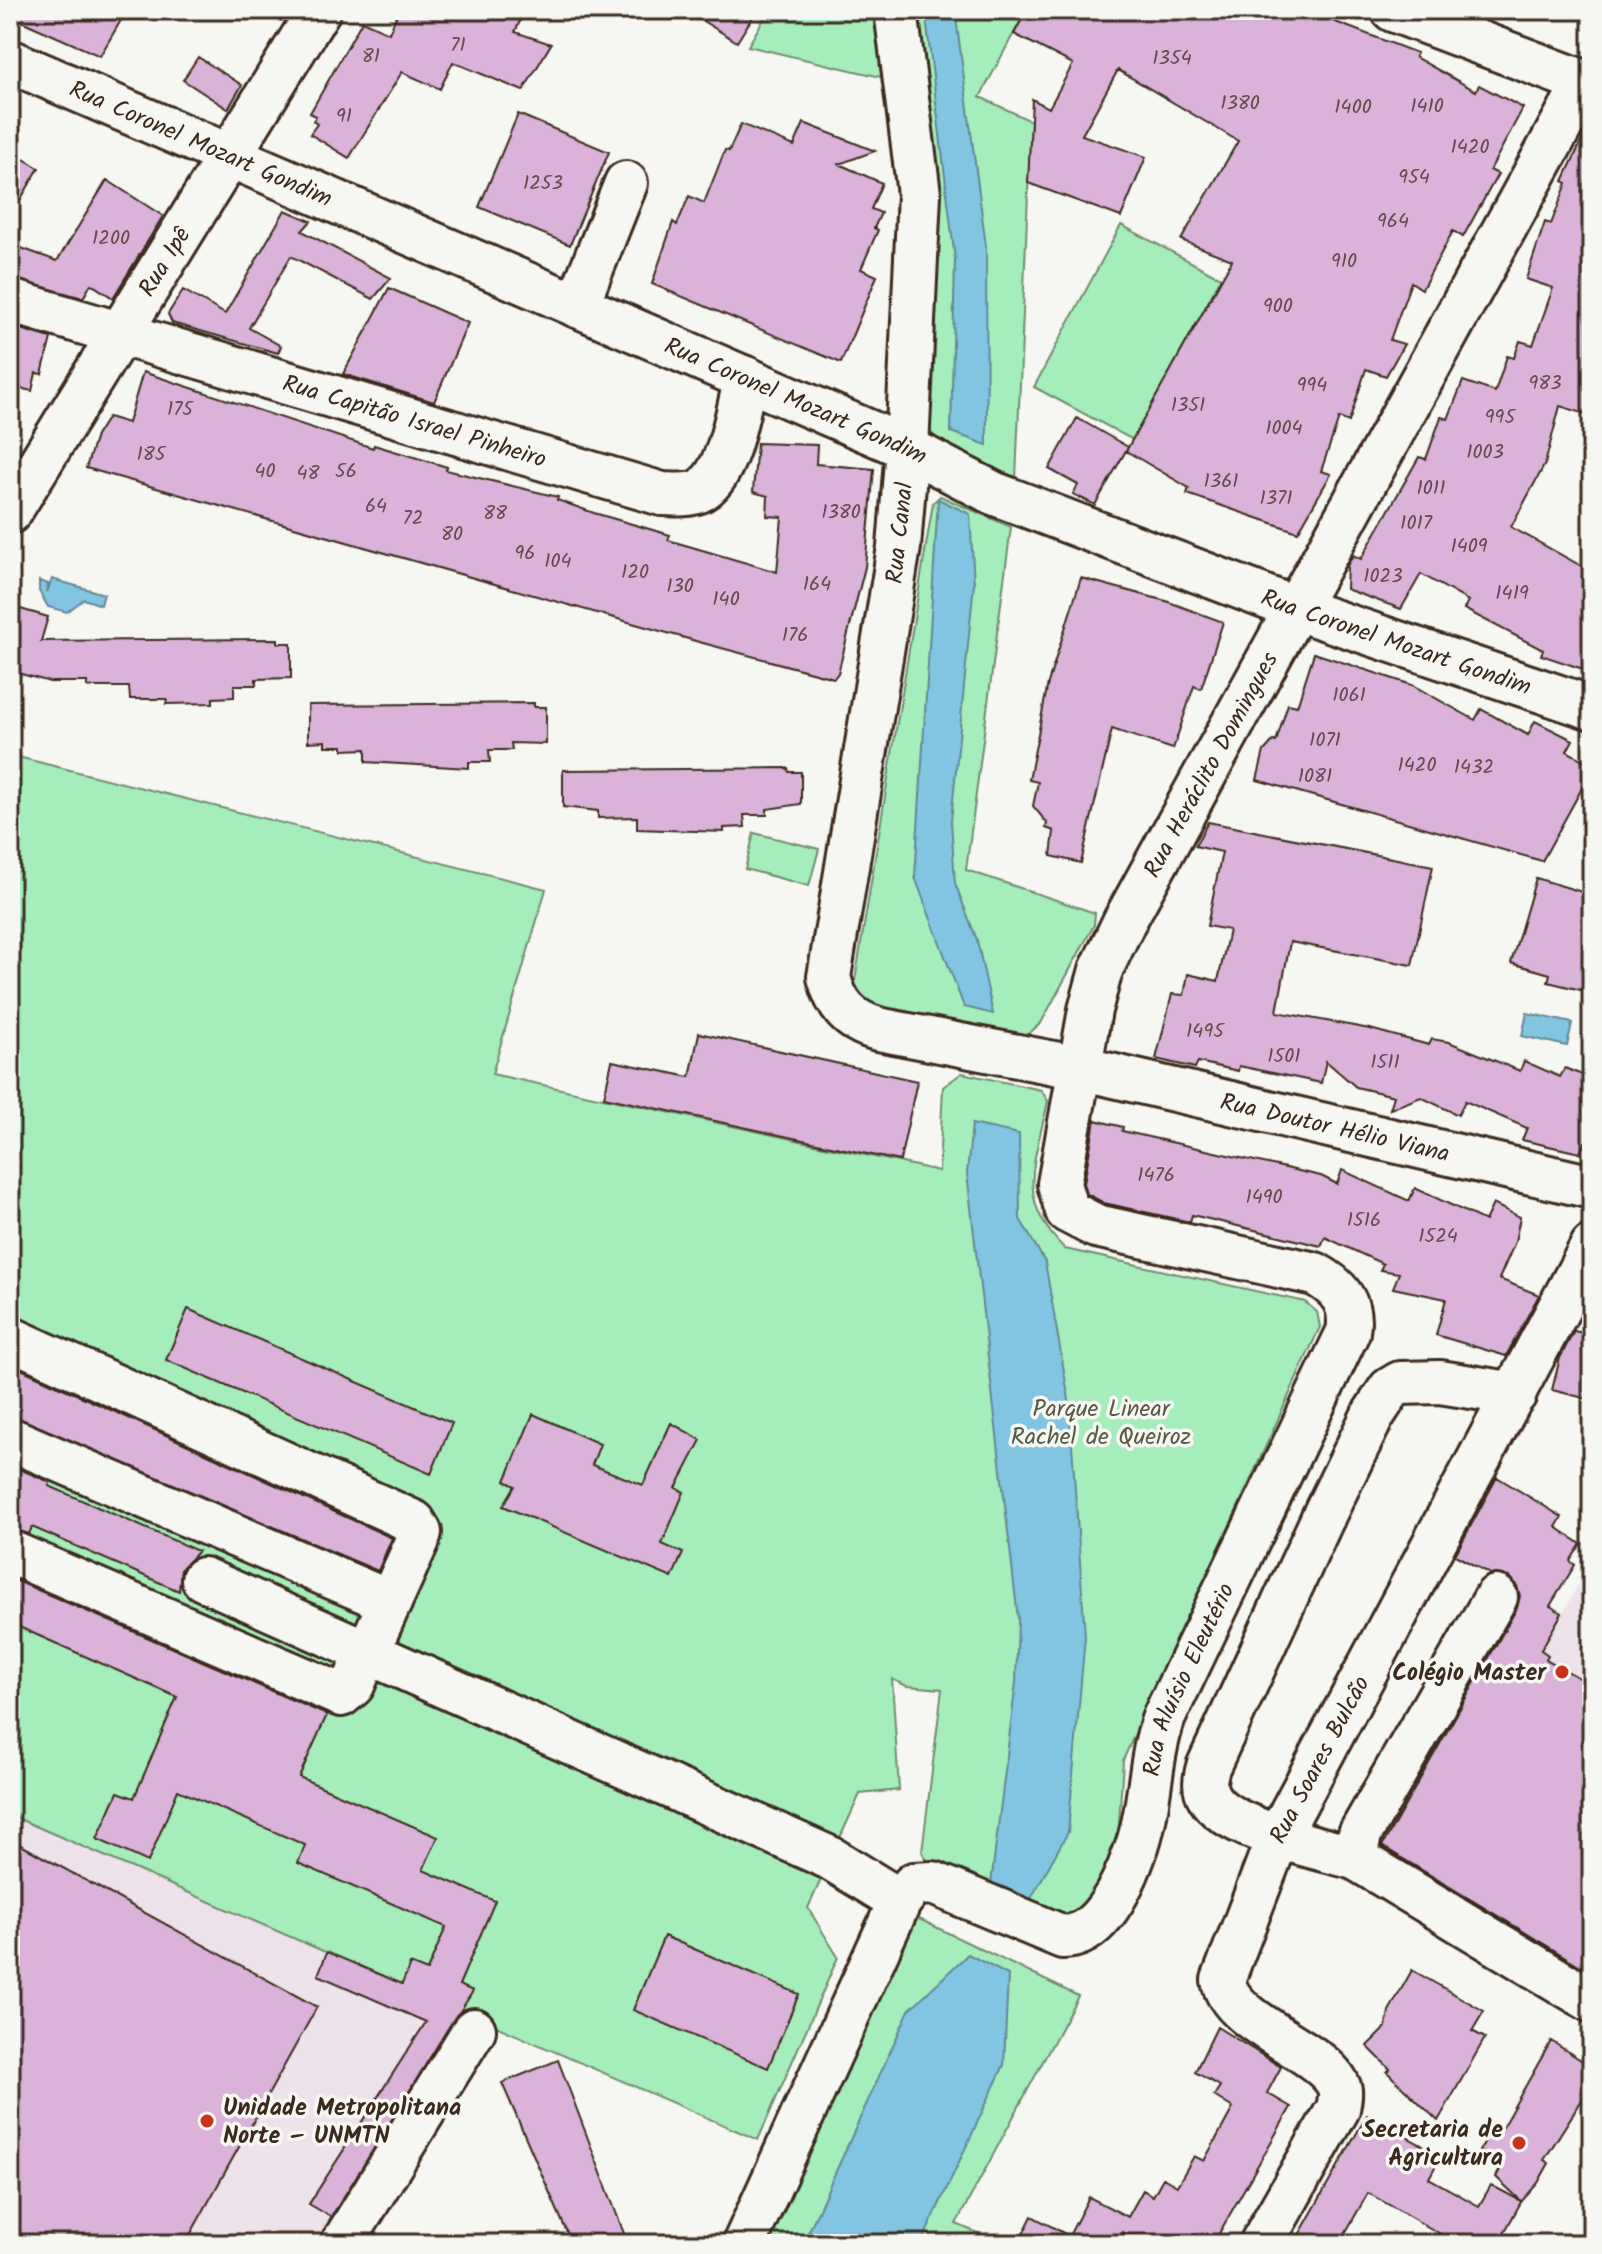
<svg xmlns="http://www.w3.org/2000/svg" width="1602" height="2254" font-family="Kalam,sans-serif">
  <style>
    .built { fill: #eee2eb }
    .green { fill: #a5eebc; stroke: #708c6d; stroke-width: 2 }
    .water { fill: #81c5e2; stroke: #658794; stroke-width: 2 }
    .building { fill: #dab2da; stroke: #3b2a1e; stroke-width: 2 }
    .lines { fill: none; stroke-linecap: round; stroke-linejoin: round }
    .minor-casing { stroke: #3b2a1e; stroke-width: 48 }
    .minor { stroke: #f6f6f2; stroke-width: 42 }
    .poi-dot { fill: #c8321e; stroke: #f6f6f2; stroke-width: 3 }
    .labels { text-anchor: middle; stroke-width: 7; stroke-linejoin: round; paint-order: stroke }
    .number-label { font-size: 20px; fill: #634c4d }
    .street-label { font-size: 24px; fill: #3b2a1e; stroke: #f6f6f2 }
    .park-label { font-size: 24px; fill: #565b46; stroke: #f6f6f2 }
    .poi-label { font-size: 24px; font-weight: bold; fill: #3b2a1e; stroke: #f6f6f2; text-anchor: end }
  </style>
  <rect width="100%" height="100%" fill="#f6f6f2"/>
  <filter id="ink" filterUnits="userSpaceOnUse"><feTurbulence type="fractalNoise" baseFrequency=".0125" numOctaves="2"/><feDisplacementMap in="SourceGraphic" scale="16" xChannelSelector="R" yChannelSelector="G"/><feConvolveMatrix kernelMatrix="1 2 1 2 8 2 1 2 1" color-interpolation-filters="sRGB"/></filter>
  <g filter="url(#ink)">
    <!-- built -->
    <path class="built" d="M1592,1559v293l-121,-67z
      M10,1815l462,199 -144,230h-318z"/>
    <!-- green -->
    <path class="green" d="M769,10h108l8,68 -137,-32z
      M911,10h115l-46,87 51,24 -15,358 -77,-39 -14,-13z
      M1121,225l100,53 -88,162 -99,-53z
      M940,496l71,31 -45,343 129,43 -1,12 -53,98 -21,18 -136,-21 -31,-27 80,-490z
      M10,755l536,134 -54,185 447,97 4,-84 19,-14 79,17 7,11c-13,61 -34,98 17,148l240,53 12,10 3,15 -197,433 -6,96 -41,69 -148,-64 -6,-9 20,-163 -35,-3 -15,-7 7,111 -39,4 -52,114 30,49 -80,183 -748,-325z
      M754,833l65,16 -10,37 -64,-17z
      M913,1916l165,80 -122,228 48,20h-245z"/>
    <!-- water -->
    <path class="water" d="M925,10h30l31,236 1,199 -36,-13 4,-172z
      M938,499l32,15 4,69 -23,238 4,62 22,57 16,74 -29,-7 -49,-130z
      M52,579l52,15 -3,11 -17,-6 -17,13 -19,-5 -9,-16v-10l9,3 -1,8z
      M1527,1013l45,10 -5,23 -45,-10z
      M972,1124l47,10 1,85 25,43 24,138 16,236 -17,196 -40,72 -37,-20 25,-202 2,-63 -51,-446z
      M968,1954l40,21 -4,90 -83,179h-118l106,-234z"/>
    <!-- building -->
    <path class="building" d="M10,10h117l-27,46 -90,-40z
      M399,10h126l-10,22 36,12 -28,47 -70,-29 -13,27 -38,-17 -53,86 -39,-24 7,-10 -4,-3 3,-5 -6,-3 52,-92 27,12z
      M685,10h72l-20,32z
      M1027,10h277l113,43 -2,4 61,34 3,-6 44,23 -33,62 8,4 -35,63 -10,-6 -31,58 -11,-7 -21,58 14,4 -18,32 -20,-7 -17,53 -10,-4 -18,53 10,3 -33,58 -111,-38 2,-6 -63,-37 106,-191 -51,-20 57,-99 -120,-71 -36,65 64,22 -25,60 -93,-34 4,-84 17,9 24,-44 -59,-30z
      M198,57l44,28 -14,24 -45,-29z
      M518,114l91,38 -39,93 -91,-38z
      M804,123l71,28 -36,13 43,19 -11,26 10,4 -7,15 4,2 -17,39 16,7 -36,87 -189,-79 21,-62 4,3 12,-29 15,7 21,-53 4,1 12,-27 53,22z
      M1590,123l2,293 -32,-10 -15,58 -34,63 81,45v100l-51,-17 2,-5 -79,-41 4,-8 -47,-27 -20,35 -55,-20 1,-23 6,-11 8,4 58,-102 7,2 15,-42 7,2 15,-38 32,11 12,-36 7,2 6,-17 13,4 20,-57 -27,-9 19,-57 6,2 16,-41 -4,-2z
      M10,151l29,17 -29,49z
      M107,180l56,36 -50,82 -22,-14 -8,14 -73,-20v-34l47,17z
      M285,210l26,11 -9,10 89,47 -18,21 -82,-43 -42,72 32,18 -3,7 -106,-30 -4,-9 15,-24 42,24z
      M389,288l79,35 -34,79 -91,-28z
      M10,326l41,12 -9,36 -6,-1 -4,18 -22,-5z
      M143,372l230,76 1,-3 73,22 -1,3 112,27 -1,3 37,13 76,22 -2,5 109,32 5,-55 -15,-1 1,-20 -15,-4 4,-49 60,2 -1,19 58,5 -9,98 -27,106 -4,5 -135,-36 -613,-174 10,-32 12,-19 20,6z
      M1077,418l51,29 -33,58 -22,-11 5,-9 -29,-16z
      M1081,578l85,23 57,21 -22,67 -7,-3 -21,63 -61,-20 -31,134 -30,-7 3,-25 -8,-3 1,-5 -14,-17 5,-24 -9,-2 19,-97z
      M17,608l31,9 -7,24 237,-2v4h13v35l-35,1v6h-22v12l-21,1v5l-47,1 1,-5h-37l-1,-12h-42v-5h-37l-40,-11v-39z
      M1314,653l98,32 63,35 6,-11 47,26 7,-14 38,19 -6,11 25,14v5l-50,91 -285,-81 7,-29 9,-10 3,1 12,-38 9,2z
      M534,703v4h12v37l-35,-1 1,7h-23l1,12h-21v6l-103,-6v-13l-23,1v-4h-18v-5l-17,1v-37z
      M788,768l1,4h12v32l-34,5v6h-23l1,12 -21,1v4l-87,-3v-12l-39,1v-7l-35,-4v-37z
      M1208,822l225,44 -21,99 -122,-23 -13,70 93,17 59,16 3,-6 17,3 71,29 4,-10 36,16 5,-9 27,11v67l-7,-4 -5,11 -58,-13 5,-12 -62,-27 -7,14 -37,-18 -31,12 4,-13 -38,-9 -30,-26 -5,22 -82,-17 -1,5 -40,-9 -3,6 -39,-9 16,-65 12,1 4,-21 30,7 11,-51 -22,-4 15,-74 -27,-6z
      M1536,878l56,17v66l-7,30 -37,-9 2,-8 -39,-11z
      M699,1033l218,48 -17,80 -296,-64 8,-36 78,16z
      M1095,1120l28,7 -1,4 199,45 16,8 5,-14 67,31 6,-13 70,33 8,-17 27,13 -5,25 -16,37 40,16 -33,61 -70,-21 10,-36 -53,-11 6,-15 -19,-3 3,-6 -58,-27 -4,9 -129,-31 -2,7 -86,-19 -17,-9 -3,-11z
      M188,1309l264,114 -21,51 -265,-114z
      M1574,1331l18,4v65l-40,-10 8,-32z
      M10,1364l382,174 -14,33 -368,-156z
      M533,1414l67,30 -8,21 51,20 28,-62 30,17 -25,48 8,4 -22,52 21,9 -11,25 -169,-72 12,-20 -10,-5z
      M10,1465l40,17 -1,4 149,65 -17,18 -2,22 -147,-64 -3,7 -19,-6z
      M1497,1477l65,40 -6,10 25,17 -11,17 5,4 -25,41 12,7 -21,37 7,5 -2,4 46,26v288l-210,-127 135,-238 3,-12 -3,-10 -8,-9 -19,-3 -35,-19z
      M10,1578l317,137 -28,62 139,60 -15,33 72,31 -36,84 14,6 -142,226 -22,-13 117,-182 -108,-47 9,-23 75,32 8,-20 17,7 19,-44 -148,-64 7,-18 -127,-55 -30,72 -51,-23 21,-47 16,6 43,-101 -167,-74z
      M10,1839l307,168 -132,237h-175z
      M664,1936l135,58 -31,74 -135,-58z
      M1412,1970l72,41 -12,20 13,7 -47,83 -51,-49 3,-3 -23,-23 19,-19 3,-16z
      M1217,2027l64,40 -14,26 24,14 -78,137h-69l-21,-12 -7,12h-98l14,-28 37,20 20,-39 39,20 15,-27 10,6 10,-18 14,8 17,-30 10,5 29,-53 -19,-12 6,-10 -25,-14z
      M1551,2041l41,26v17l-48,76 5,3 -11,20 -17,19 -23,42h-59l5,-8 -76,-43 -29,51h-45l73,-129 74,41 -12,22 50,28 12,-21 30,16 -25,-24 7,-13 -24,-13 13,-22 7,4z
      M558,2060l70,184h-56l-70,-161z"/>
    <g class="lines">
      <!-- minor casing -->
      <g class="minor-casing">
        <g id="minor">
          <path id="s1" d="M896,10l23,184 -12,254 -8,99 -70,430c7,28 20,44 49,52l202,39 512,119"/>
          <path d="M1393,10l199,75"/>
          <path id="s2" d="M10,61l897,387 86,45 301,115 298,100"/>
          <path id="s3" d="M10,301l652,193c13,0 31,3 42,-6 26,-18 34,-81 42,-110"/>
          <path d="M577,306l49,-123"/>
          <path id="s4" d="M10,512l309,-502"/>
          <path d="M10,1338l404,184 6,10 -2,8 -28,62"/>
          <path d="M10,1439l380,163 -37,83 -12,10 -331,-143"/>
          <path d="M203,1579l627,279 70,43"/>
          <path d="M1496,1597l-136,237 -5,24 237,143"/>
          <path d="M1355,1858c-35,-10 -129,-29 -146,-61 -6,-10 -4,-19 -1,-30l118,-256 47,-96 17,-26 10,-6 40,-1 75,12"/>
          <path d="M342,2244l132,-214"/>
          <path id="s5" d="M744,2244l156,-343 14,-17 19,-1 130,54c38,0 61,-54 72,-85 16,-42 13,-90 29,-135l184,-385c5,-29 -9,-45 -33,-58l-219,-48 -29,-15 -8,-27 31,-174 11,-40 23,-48 461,-840"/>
          <path id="s6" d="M1261,2244l77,-135c1,-6 3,-14 2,-19 -10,-39 -110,-64 -117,-110l55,-143 314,-591"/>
        </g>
      </g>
      <!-- minor -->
      <use href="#minor" class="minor"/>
    </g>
  </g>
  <!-- markers -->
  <g class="poi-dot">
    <circle cx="1562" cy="1672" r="8"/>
    <circle cx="207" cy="2121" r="8"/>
    <circle cx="1519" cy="2143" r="8"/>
  </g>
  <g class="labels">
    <!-- number labels -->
    <g class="number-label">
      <text x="458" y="51">71</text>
      <text x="371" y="62">81</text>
      <text x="1172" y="64">1354</text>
      <text x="1240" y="109">1380</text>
      <text x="1427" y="112">1410</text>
      <text x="1353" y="113">1400</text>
      <text x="344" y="122">91</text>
      <text x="1470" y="153">1420</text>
      <text x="1414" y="183">954</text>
      <text x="543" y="189">1253</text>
      <text x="1393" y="227">964</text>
      <text x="111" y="244">1200</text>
      <text x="1344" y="267">910</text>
      <text x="1278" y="312">900</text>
      <text x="1545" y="389">983</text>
      <text x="1312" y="391">994</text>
      <text x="1188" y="411">1351</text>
      <text x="180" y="415">175</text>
      <text x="1500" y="423">995</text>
      <text x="1284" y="434">1004</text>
      <text x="1485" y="458">1003</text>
      <text x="151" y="460">185</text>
      <text x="265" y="477">40</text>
      <text x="346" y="477">56</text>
      <text x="308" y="479">48</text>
      <text x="1221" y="487">1361</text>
      <text x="1431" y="494">1011</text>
      <text x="1276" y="504">1371</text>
      <text x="376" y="512">64</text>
      <text x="841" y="518">1380</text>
      <text x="495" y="519">88</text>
      <text x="413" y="524">72</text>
      <text x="1416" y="529">1017</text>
      <text x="452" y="540">80</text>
      <text x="1469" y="552">1409</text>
      <text x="525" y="559">96</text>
      <text x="558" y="567">104</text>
      <text x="635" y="578">120</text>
      <text x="1383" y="582">1023</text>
      <text x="817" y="590">164</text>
      <text x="680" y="592">130</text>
      <text x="1512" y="599">1419</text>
      <text x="726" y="605">140</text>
      <text x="795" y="641">176</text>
      <text x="1349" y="701">1061</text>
      <text x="1325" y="746">1071</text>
      <text x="1417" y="771">1420</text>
      <text x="1474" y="773">1432</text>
      <text x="1315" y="782">1081</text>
      <text x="1205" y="1037">1495</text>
      <text x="1284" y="1062">1501</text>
      <text x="1385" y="1068">1511</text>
      <text x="1156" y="1181">1476</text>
      <text x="1264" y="1203">1490</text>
      <text x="1364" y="1226">1516</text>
      <text x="1438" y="1242">1524</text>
    </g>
    <!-- street labels -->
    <g class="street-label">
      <text dy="8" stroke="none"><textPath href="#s2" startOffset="208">Rua Coronel Mozart Gondim</textPath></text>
      <text dy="8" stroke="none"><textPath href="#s4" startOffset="294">Rua Ipê</textPath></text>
      <text dy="8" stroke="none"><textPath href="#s2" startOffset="856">Rua Coronel Mozart Gondim</textPath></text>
      <text dy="8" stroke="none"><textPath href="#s3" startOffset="422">Rua Capitão Israel Pinheiro</textPath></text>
      <text transform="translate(899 533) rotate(-84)" y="8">Rua Canal</text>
      <text dy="8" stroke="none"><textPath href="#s2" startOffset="1504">Rua Coronel Mozart Gondim</textPath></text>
      <text dy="8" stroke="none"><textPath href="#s5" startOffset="2050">Rua Heráclito Domingues</textPath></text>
      <text dy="8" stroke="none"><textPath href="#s1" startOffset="1518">Rua Doutor Hélio Viana</textPath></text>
      <text dy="8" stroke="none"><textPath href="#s5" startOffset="858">Rua Aluísio Eleutério</textPath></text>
      <text dy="8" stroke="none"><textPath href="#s6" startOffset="580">Rua Soares Bulcão</textPath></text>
    </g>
    <!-- park labels -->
    <g class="park-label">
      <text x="1101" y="1416">Parque Linear<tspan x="1101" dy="28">Rachel de Queiroz</tspan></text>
    </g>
    <!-- poi labels -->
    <g class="poi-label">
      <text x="1546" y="1680">Colégio Master</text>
      <text x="223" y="2115" text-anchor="start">Unidade Metropolitana<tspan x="223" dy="28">Norte – UNMTN</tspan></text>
      <text x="1503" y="2137">Secretaria de<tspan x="1503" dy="28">Agricultura</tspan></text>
    </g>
  </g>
  <!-- margin -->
  <rect width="1602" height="2254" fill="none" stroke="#f6f6f2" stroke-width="40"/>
  <rect x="20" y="20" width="1562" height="2214" fill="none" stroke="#3b2a1e" stroke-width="3" filter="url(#ink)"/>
</svg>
